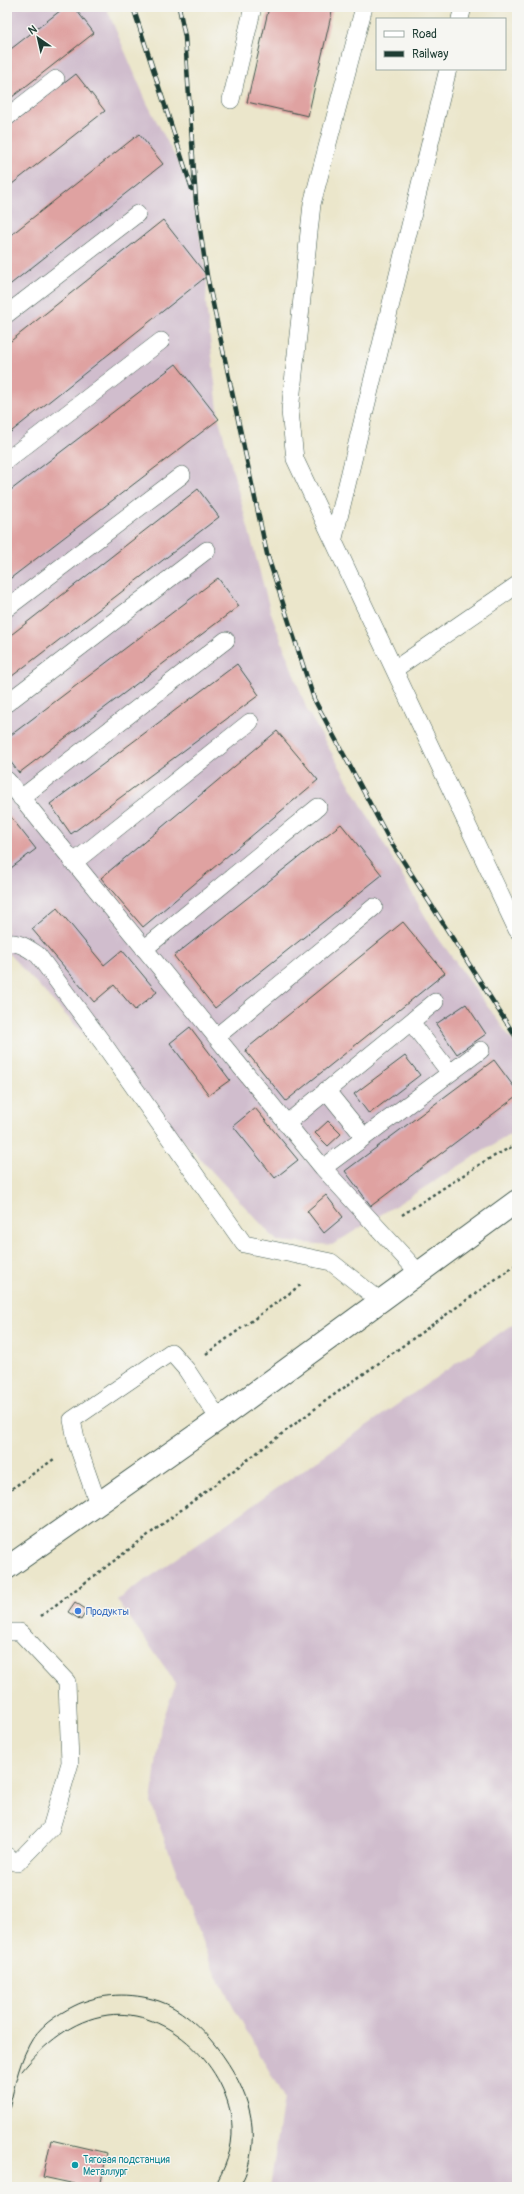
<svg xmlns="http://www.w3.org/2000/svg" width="524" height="2194" font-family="Pangolin,sans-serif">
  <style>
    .industrial { fill: #d0bdcd }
    .building { fill: #dfa2a1 }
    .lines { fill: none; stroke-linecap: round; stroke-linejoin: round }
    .service-casing { stroke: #3e564b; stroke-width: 18 }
    .minor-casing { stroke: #3e564b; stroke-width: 24 }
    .path { stroke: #3e564b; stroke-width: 2.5; stroke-dasharray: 3 3; stroke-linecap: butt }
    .service { stroke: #fff; stroke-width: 17 }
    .minor { stroke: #fff; stroke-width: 22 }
    .tram { stroke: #1f3d34; stroke-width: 1 }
    .rail-casing { stroke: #1f3d34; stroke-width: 4.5 }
    .rail { stroke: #f6f6f2; stroke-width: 3; stroke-dasharray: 9; stroke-linecap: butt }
    .shop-dot { fill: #3f7fe0; stroke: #f6f6f2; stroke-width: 1.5 }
    .culture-dot { fill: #0f9aa8; stroke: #f6f6f2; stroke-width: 1.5 }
    .labels { text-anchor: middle; stroke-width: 3; stroke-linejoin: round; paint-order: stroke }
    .shop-label { font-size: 10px; fill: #366cbe; stroke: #f6f6f2; text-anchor: start }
    .culture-label { font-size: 10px; fill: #0d838f; stroke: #f6f6f2; text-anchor: start }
  </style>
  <rect width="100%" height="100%" fill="#f6f6f2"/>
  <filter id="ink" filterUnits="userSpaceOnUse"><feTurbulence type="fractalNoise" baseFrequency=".025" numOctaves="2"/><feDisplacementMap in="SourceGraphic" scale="8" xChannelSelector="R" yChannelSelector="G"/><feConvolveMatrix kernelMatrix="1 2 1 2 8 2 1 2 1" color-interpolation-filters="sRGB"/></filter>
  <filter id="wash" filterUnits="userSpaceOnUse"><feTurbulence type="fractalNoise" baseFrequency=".012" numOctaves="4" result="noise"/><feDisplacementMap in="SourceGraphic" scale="16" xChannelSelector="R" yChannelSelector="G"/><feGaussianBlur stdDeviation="0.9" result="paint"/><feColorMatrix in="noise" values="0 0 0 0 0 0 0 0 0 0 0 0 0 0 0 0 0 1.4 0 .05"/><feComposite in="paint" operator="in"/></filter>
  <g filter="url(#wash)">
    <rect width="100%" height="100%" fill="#ebe6cb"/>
    <!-- industrial -->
    <path class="industrial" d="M7,7h99l41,96 44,84 16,89 -1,27 13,116 51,191 37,100 129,225 81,112v83l-185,115 -55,-4 -270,-289z
      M517,1321v866h-247l14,-89 -73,-132 -60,-163 10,-78 15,-42 -59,-83z"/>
    <g id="blocks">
      <!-- building -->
      <path class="building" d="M65,7h9l20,26 -87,68v-49z
        M269,7h64l-25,109 -61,-14z
        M76,74l29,37 -98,77v-60z
        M139,134l24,30 -156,123v-49z
        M163,220l44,56 -200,159v-91z
        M176,364l43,55 -212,162v-88z
        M198,489l21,28 -212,163v-42z
        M218,578l21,28 -220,167 -12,-16v-19z
        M237,664l22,31 -188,139 -21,-30z
        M277,731l41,49 -175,147 -42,-49z
        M10,816l26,33 -29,22v-53z
        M341,824l41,51 -167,133 -41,-52z
        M57,908l47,57 18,-15 35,42 -22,18 -21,-25 -20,17 -62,-73z
        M403,922l42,51 -159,128 -41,-51z
        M466,1004l20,30 -29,20 -21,-30z
        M190,1027l40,53 -21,15 -39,-52z
        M405,1056l15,19 -51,39 -15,-20z
        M494,1060l23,31v5l-146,110 -26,-35z
        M255,1108l43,52 -23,18 -42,-52z
        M328,1121l13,13 -13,12 -13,-13z
        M326,1195l17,22 -19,16 -17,-22z
        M75,1602l12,8 -6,10 -13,-8z
        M51,2140l56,13 -7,34h-11l-46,-10z"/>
    </g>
  </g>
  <g filter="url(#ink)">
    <use href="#blocks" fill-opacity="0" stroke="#3e564b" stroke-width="1"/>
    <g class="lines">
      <!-- service casing -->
      <g class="service-casing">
        <path id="service" d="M364,7l-52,197 -22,207 5,48 222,471
          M460,19l3,-12
          M231,100l22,-93
          M7,117l49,-38
          M7,314l130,-100
          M7,460l154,-119
          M334,538l114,-469
          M7,608l175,-133
          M395,669l122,-84
          M7,703l200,-153
          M7,780l316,388 95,104
          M21,798l205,-158
          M73,863l177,-141
          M7,943c11,-2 22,6 31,12l67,91 139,198 87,18 48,38
          M144,949l174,-142
          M411,1022l39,51
          M216,1037l158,-130
          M326,1090l38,47
          M286,1124l149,-122
          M323,1168l158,-118
          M98,1504l-21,-60 -5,-24 99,-68 15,17 33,50
          M7,1632h13l47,50 3,81 -19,65 -34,35 -10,-7"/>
      </g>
      <!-- minor casing -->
      <g class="minor-casing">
        <path id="minor" d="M7,1568l212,-149 298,-218"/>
      </g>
      <!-- path -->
      <path class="path" d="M402,1215l83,-54 32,-17
        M206,1354l96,-70
        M7,1492l47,-33
        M41,1616l279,-211 197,-141"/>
      <!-- service -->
      <use href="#service" class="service"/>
      <!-- minor -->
      <use href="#minor" class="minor"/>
      <!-- tram -->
      <path class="tram" d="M22,2071c22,-27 50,-51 86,-56 60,-8 122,54 124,112 1,22 -7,42 -18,60
        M7,2118c6,-24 10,-50 22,-73 9,-18 27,-30 45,-39 26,-13 57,-14 85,-5 40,13 83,72 91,112 5,22 2,55 -11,74"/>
      <!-- rail casing -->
      <g class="rail-casing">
        <path id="rail" d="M133,7l59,182
          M179,7l6,30 11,165 11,74 60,278 47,145 75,140 128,200"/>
      </g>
      <!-- rail -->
      <use href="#rail" class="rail"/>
    </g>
  </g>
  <!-- markers -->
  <circle class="shop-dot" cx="78" cy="1611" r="4"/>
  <circle class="culture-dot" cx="75" cy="2165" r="4"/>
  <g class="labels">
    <!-- shop labels -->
    <g class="shop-label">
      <text x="86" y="1615">Продукты</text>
    </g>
    <!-- culture labels -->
    <g class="culture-label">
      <text x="83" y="2163">Тяговая подстанция<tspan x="83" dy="12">Металлург</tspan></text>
    </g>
  </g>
  <!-- margin -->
  <rect width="524" height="2194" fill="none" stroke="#f6f6f2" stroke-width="24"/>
  <!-- legend -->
  <rect x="376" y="18" width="130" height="52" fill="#f6f6f2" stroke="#a0aca6"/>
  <rect x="384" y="31" width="20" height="6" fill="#ffffff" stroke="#a0aca6"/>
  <text x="412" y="38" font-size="12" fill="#1f3d34">Road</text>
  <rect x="384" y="51" width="20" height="6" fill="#1f3d34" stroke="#a0aca6"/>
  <text x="412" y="58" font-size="12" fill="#1f3d34">Railway</text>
  <!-- north arrow -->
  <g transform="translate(38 38) rotate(326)" stroke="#f6f6f2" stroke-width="3" paint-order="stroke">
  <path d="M0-3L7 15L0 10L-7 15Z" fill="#1f3d34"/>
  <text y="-6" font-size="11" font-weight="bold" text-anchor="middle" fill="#1f3d34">N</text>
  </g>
</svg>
